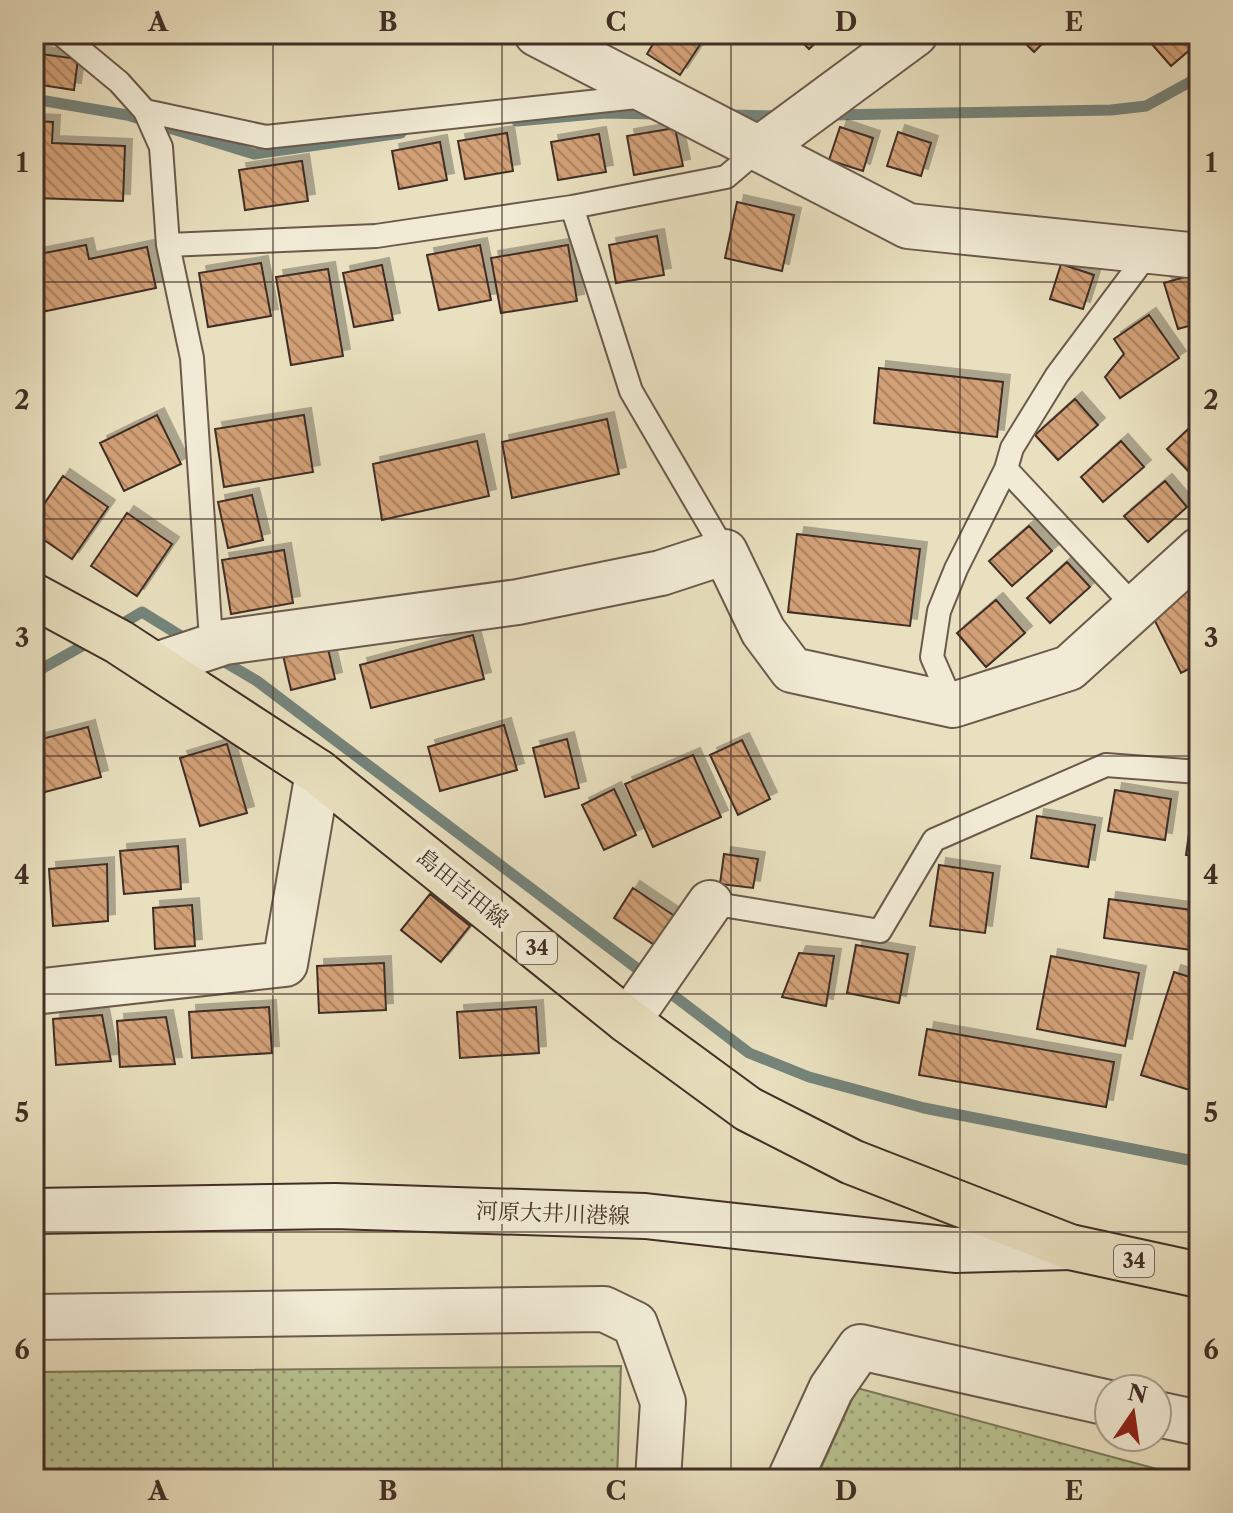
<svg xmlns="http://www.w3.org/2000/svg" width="1233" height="1513" font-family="'Libre Caslon Text','Noto Serif JP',serif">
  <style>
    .green { fill: url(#green-dots); stroke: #7c785b; stroke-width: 2 }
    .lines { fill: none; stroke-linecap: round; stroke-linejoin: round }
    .stream { stroke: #75847b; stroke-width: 11 }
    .building { fill: url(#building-back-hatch); stroke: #412e26; stroke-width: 2; filter: url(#shadow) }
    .lane-casing { stroke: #6b5a4c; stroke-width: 26 }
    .street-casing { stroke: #6b5a4c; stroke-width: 48 }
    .secondary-casing { stroke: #412e26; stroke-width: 48 }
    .primary-casing { stroke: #412e26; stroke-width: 48 }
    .lane { stroke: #f1ebd5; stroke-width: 22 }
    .street { stroke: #f1ebd5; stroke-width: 44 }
    .secondary { stroke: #f1ebd5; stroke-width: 44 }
    .primary { stroke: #e9e0bf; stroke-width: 44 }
    .grid { fill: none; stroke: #412e26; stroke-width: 2; stroke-opacity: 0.55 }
    .labels { text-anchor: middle; stroke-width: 8; stroke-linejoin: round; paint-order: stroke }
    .shield { fill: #f1ebd5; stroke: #76675a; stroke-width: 2 }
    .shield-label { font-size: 20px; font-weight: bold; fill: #412e26 }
    .street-label { font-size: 22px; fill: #412e26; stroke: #f1ebd5 }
    .neatline { fill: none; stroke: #412e26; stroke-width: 3 }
    .grid-label { font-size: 26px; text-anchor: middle; font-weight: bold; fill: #412e26 }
  </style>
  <defs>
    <pattern id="green-dots" width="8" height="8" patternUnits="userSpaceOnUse" patternTransform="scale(2)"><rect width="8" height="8" fill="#b8c290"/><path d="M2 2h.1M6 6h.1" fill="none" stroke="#979e75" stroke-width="1.8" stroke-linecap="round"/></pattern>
    <pattern id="building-back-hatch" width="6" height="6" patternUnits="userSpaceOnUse" patternTransform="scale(2)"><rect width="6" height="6" fill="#d2a077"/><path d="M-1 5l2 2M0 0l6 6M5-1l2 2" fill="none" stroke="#ac8361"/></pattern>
    <filter id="shadow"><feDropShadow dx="7" dy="-7" stdDeviation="0" flood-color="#0004"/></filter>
  </defs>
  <rect width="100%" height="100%" fill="#e9e0bf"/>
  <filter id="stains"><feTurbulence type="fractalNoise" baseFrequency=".0025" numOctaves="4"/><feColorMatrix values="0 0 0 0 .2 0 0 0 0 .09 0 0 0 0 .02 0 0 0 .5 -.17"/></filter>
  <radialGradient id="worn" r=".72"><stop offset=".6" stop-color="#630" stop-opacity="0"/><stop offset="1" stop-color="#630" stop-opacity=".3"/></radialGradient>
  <!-- green -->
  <path class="green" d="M621,1366l-4,113h-583v-107z
    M857,1388l337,91h-378z"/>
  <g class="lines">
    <!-- stream -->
    <path class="stream" d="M34,99l93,16 127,39 147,-21
      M729,115l51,1
      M830,115l281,-5 35,-4 53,-29
      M517,121l88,-8 51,1
      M115,628l27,-16 47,29
      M218,658l39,23 390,295
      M34,673l59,-33
      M661,986l88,67 60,24 115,31 275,54"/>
  </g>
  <!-- building -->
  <path class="building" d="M659,34h48l-27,41 -33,-21z
    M794,34h31l-16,15z
    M1016,34h36l-18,18z
    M1143,34h56v8l-28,24z
    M34,53l44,6 -4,31 -40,-6z
    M34,121l19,1 -1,21 73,3 -2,55 -89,-3z
    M840,127l33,11 -10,33 -34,-11z
    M675,128l8,38 -49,9 -7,-39z
    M898,132l33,11 -10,33 -34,-10z
    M507,133l6,38 -48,8 -7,-38z
    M599,134l7,38 -48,8 -7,-38z
    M440,142l7,38 -48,9 -7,-38z
    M302,161l6,40 -63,9 -6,-40z
    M737,202l57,13 -12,56 -57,-13z
    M657,236l7,39 -48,8 -7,-38z
    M86,245l3,14 58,-12 9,41 -119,25 -3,-58z
    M480,245l11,55 -52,10 -12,-55z
    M568,245l9,56 -76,12 -10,-55z
    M261,263l10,53 -63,11 -9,-54z
    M1061,264l33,11 -11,34 -33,-10z
    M382,265l11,55 -39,7 -11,-54z
    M328,269l15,87 -52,9 -15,-88z
    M1199,273v50l-21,6 -14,-46z
    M1149,315l30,43 -59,40 -15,-21 19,-23 -10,-15z
    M879,368l124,14 -6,55 -123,-14z
    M1075,399l23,26 -40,35 -23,-25z
    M157,415l24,49 -57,27 -24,-48z
    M304,415l9,57 -89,15 -9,-58z
    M607,419l12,55 -107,24 -10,-56z
    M1199,419v51l-6,6 -26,-27z
    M477,441l12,55 -107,24 -9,-56z
    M1121,441l23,26 -41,35 -22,-25z
    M63,476l45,31 -36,52 -38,-26v-14z
    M1165,481l22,26 -39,35 -24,-26z
    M252,495l11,45 -35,8 -10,-46z
    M127,513l45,31 -35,52 -46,-30z
    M1029,526l23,25 -40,35 -23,-25z
    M797,534l123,15 -10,77 -122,-14z
    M284,550l9,53 -62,11 -9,-54z
    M1067,562l23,25 -40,36 -23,-25z
    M1199,581v83l-18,9 -33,-66z
    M996,600l29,33 -39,34 -29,-34z
    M473,635l11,44 -113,29 -11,-43z
    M327,644l8,35 -44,11 -8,-35z
    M504,725l13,45 -77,21 -12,-44z
    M88,727l13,50 -67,18v-54z
    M567,739l12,49 -34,9 -12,-49z
    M742,740l28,59 -32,16 -28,-60z
    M227,744l20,69 -47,13 -20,-68z
    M693,755l28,62 -68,30 -28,-63z
    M614,789l22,46 -32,15 -22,-45z
    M1115,790l56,9 -6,41 -57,-9z
    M1192,812l7,1v44l-13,-2z
    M1037,816l58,9 -7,42 -57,-9z
    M178,846l3,43 -57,5 -4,-43z
    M724,854l34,5 -5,29 -33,-4z
    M107,864l1,57 -55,5 -4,-57z
    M939,865l54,8 -8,60 -55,-7z
    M633,888l43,29 -20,29 -42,-28z
    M430,894l40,32 -29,36 -40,-32z
    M1109,899l90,12v40l-95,-13z
    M192,905l3,41 -40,3 -2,-41z
    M856,945l52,9 -9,49 -52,-10z
    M799,953l35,3 -8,50 -44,-9z
    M1051,956l88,17 -14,73 -88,-17z
    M384,963l2,47 -67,3 -2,-47z
    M1174,972l25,8v113l-58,-18z
    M269,1007l3,46 -80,5 -3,-46z
    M536,1007l3,46 -79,5 -3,-46z
    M102,1015l9,46 -55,4 -3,-46z
    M166,1017l9,47 -55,3 -3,-46z
    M927,1029l187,33 -8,45 -187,-32z"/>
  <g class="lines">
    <!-- lane casing -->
    <g class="lane-casing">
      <path id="lane" d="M61,34l58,48 26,29 16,36 7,98 24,113 18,267 15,17
        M145,111l121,26 380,-41
        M572,207l59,184 94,161
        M168,245l208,-9 196,-29 154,-30 33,-28
        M1006,469l128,137
        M953,705l-21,-48 7,-46 17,-42 50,-100 6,-21 45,-73 92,-123
        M710,903l170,28 54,-91 172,-75 93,7"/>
    </g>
    <!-- street casing -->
    <g class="street-casing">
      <path id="street" d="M537,34l371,192 291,30
        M759,149l156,-115
        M156,665l69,-23 293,-40 143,-29 64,-21 38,79 29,39 161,35 116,-37 130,-118
        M34,992l251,-28 33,-192
        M628,1021l82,-118
        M34,1317l570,-8 31,15 28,78 -5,77
        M1157,1414l42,9
        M790,1479l41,-90 29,-42 249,56"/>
    </g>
    <!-- secondary casing -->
    <g class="secondary-casing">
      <path id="secondary" d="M34,1211l301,-5 310,10 310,34 115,-3"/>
    </g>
    <!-- primary casing -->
    <g class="primary-casing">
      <path id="primary" d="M34,596l85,46 199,130 310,249 120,88 104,53 218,85 129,28"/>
    </g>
    <!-- lane -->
    <use href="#lane" class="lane"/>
    <!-- street -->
    <use href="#street" class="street"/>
    <!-- secondary -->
    <use href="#secondary" class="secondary"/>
    <!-- primary -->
    <use href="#primary" class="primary"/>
  </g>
  <!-- grid -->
  <path class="grid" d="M273,34v1445M502,34v1445M731,34v1445M960,34v1445M34,282h1165M34,519h1165M34,756h1165M34,994h1165M34,1232h1165"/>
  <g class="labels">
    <!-- shield labels -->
    <g class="shield">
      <rect x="517" y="932" width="40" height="32" rx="6"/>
      <rect x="1114" y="1245" width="40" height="32" rx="6"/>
    </g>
    <g class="shield-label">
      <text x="537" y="955">34</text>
      <text x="1134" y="1268">34</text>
    </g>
    <!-- street labels -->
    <g class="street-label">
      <text transform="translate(463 888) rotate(39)" y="8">島田吉田線</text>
      <text transform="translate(553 1213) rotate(2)" y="8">河原大井川港線</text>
    </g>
  </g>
  <!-- margin -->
  <rect width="1233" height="1513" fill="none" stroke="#e9e0bf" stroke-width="88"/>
  <!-- north arrow -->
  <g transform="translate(1133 1413) rotate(13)"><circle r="38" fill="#f1ebd5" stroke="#ab9f8f" stroke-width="2"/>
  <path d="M0-6L14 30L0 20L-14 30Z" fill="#8f2418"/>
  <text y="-12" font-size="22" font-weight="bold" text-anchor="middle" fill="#412e26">N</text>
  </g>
  <rect x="44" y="44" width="1145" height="1425" class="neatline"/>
  <g class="grid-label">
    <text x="158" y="31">A</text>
    <text x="388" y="31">B</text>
    <text x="616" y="31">C</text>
    <text x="846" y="31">D</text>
    <text x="1074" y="31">E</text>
    <text x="22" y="172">1</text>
    <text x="1211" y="172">1</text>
    <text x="22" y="409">2</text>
    <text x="1211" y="409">2</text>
    <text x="22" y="647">3</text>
    <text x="1211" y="647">3</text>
    <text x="22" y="884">4</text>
    <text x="1211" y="884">4</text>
    <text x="22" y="1122">5</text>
    <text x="1211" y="1122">5</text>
    <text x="22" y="1359">6</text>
    <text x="1211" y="1359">6</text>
    <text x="158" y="1500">A</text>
    <text x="388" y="1500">B</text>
    <text x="616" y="1500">C</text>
    <text x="846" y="1500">D</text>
    <text x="1074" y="1500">E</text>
  </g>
  <rect width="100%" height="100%" filter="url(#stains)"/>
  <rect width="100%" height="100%" fill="url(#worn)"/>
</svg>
